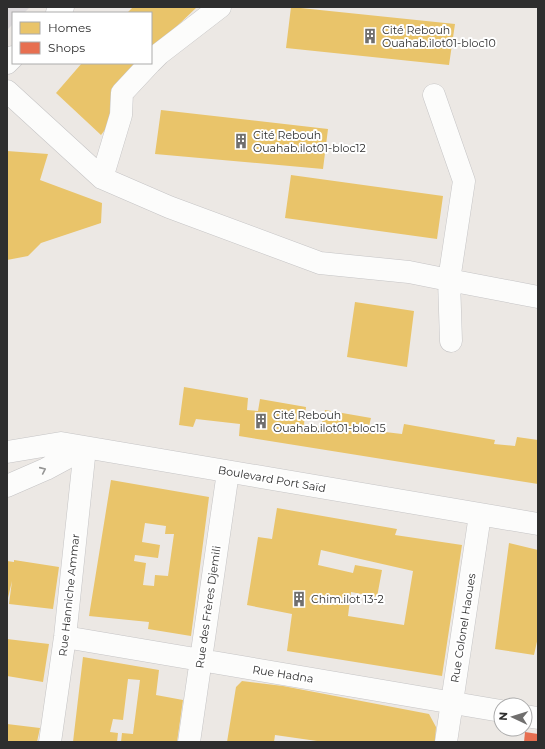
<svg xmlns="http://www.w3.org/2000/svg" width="545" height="749" font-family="Montserrat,sans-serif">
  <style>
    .industrial { fill: #dcd9db }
    .homes { fill: #e9c46a; fill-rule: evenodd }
    .shops { fill: #e76f51 }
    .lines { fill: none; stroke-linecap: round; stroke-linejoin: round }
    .minor-casing { stroke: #c5c4c5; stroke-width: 23 }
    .tertiary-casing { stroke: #c5c4c5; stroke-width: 23 }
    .secondary-casing { stroke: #c5c4c5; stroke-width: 23 }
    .minor { stroke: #fcfcfb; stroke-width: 22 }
    .tertiary { stroke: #fcfcfb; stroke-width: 22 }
    .secondary { stroke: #fcfcfb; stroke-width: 22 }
    .oneway { stroke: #959594 }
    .labels { text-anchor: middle; stroke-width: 4; stroke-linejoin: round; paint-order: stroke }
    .poi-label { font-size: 11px; fill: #2e2e2e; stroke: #fff; text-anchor: start }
    .street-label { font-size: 11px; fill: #2e2e2e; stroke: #fff }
  </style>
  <rect width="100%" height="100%" fill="#ece8e4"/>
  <!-- industrial -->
  <path class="industrial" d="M7,7h23l-6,6h-11v11l-6,6z"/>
  <!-- homes -->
  <path class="homes" d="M133,7h64l-46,44v-38h-24z
    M291,7l164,17 -6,41 -163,-17z
    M82,63h56l-21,51 -16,21 -45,-42z
    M161,110l167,19 -5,40 -168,-15z
    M7,151l41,3 -8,26 62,23 -1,20 -60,20 -13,13 -21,4z
    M291,175l152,21 -6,43 -152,-21z
    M355,302l59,9 -7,56 -60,-10z
    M184,387l64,11 -1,12 11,1 2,-12 46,8 -2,17 17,3 4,-17 46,8 -3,12 34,4 2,-10 91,16 -1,4 21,2 2,-9 21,3v44l-299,-48 1,-12 -44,-5 -3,8 -14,-2z
    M111,480l98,17 -18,139 -43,-7 1,-7 -60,-6zM145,523l21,3 -1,8h9l-6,42 -13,-1 -1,11 -11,-1 3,-22 -12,-2 1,-6 23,3 2,-13 -18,-3z
    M277,508l120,21 -2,6 67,10 -20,131 -155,-25 5,-37 -45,-9 11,-68 14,2zM321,550l92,21 -9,54 -56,-9 3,-24 26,5 5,-27 -27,-5 -2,8 -35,-8z
    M509,543l29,7v87l-4,18 -39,-6z
    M14,560l45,7 -6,42 -44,-5 3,-23 -5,21v-41l7,1z
    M7,639l42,5 -6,38 -36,-6z
    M83,657l76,13 -3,25 27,5 -6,42h-56l1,-9 11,1 7,-54 -12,-1 -5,41 -10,-1 -3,13 8,1 -1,9h-44z
    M242,681l41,5 146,28 7,13 -1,15h-111l-49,-7 -1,7h-47l9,-55z
    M7,724l33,4 -3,14h-30z"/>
  <!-- shops -->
  <path class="shops" d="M525,732l13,2v8h-14z"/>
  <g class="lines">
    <!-- minor casing -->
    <g class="minor-casing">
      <path id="minor" d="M151,62l8,-8 61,-47
        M7,91l95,87 67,29 151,56 89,9 40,8 2,61
        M434,95l30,86 -15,99 89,17
        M102,178l19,-63 1,-22 28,-30
        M65,637l436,74
        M525,716l13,2
        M50,742l15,-105 20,-189
        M189,742l39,-270
        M446,742l34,-227"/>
    </g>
    <!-- tertiary casing -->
    <g class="tertiary-casing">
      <path id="tertiary" d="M57,13l6,-6
        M7,63l6,-6"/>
    </g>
    <!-- secondary casing -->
    <g class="secondary-casing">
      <path id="secondary" d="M7,452l54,-9 477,81
        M7,486l39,-17 39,-21"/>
    </g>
    <!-- minor -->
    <use href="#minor" class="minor"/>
    <!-- tertiary -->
    <use href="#tertiary" class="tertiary"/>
    <!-- secondary -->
    <use href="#secondary" class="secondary"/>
  </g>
  <!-- one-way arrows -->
  <defs><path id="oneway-chevron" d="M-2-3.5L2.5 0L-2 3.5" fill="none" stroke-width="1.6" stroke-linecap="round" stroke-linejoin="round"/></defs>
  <use class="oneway" href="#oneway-chevron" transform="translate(43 470) rotate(-24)"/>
  <!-- icons -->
  <defs>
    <g id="building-bare" transform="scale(1.2)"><path d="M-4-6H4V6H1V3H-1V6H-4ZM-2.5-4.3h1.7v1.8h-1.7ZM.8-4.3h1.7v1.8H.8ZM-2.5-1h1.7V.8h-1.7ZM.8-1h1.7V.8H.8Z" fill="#706f6e" stroke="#fff" stroke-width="2.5" paint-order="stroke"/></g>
  </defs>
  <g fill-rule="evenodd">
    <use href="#building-bare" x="370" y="36"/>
    <use href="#building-bare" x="241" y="141"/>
    <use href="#building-bare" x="261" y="421"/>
    <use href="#building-bare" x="299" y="599"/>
  </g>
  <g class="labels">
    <!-- poi labels -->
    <g class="poi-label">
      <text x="382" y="34">Cité Rebouh<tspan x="382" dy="13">Ouahab.ilot01-bloc10</tspan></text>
      <text x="253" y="139">Cité Rebouh<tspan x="253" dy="13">Ouahab.ilot01-bloc12</tspan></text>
      <text x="273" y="419">Cité Rebouh<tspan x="273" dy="13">Ouahab.ilot01-bloc15</tspan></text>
      <text x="311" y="603">Chim.ilot 13-2</text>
    </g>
    <!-- street labels -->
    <g class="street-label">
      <text transform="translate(272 479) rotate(10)" y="4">Boulevard Port Saïd</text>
      <text transform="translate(69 595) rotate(-84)" y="4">Rue Hanniche Ammar</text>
      <text transform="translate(208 607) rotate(-82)" y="4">Rue des Frères Djemili</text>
      <text transform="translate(463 628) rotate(-81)" y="4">Rue Colonel Haoues</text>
      <text transform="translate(283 674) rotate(9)" y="4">Rue Hadna</text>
    </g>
  </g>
  <!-- border -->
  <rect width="545" height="749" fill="none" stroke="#2e2e2e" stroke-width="16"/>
  <!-- legend -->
  <rect x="12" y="12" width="140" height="52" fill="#ffffff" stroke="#ababab"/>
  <rect x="20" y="22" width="20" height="12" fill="#e9c46a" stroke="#ababab"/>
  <text x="48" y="32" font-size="12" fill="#2e2e2e">Homes</text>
  <rect x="20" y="42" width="20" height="12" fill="#e76f51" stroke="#ababab"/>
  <text x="48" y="52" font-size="12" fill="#2e2e2e">Shops</text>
  <!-- north arrow -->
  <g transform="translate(513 717) rotate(274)"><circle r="19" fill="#ffffff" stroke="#ababab"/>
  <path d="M0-3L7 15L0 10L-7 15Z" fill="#706f6e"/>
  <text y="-6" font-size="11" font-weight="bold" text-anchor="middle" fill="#2e2e2e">N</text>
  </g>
</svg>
